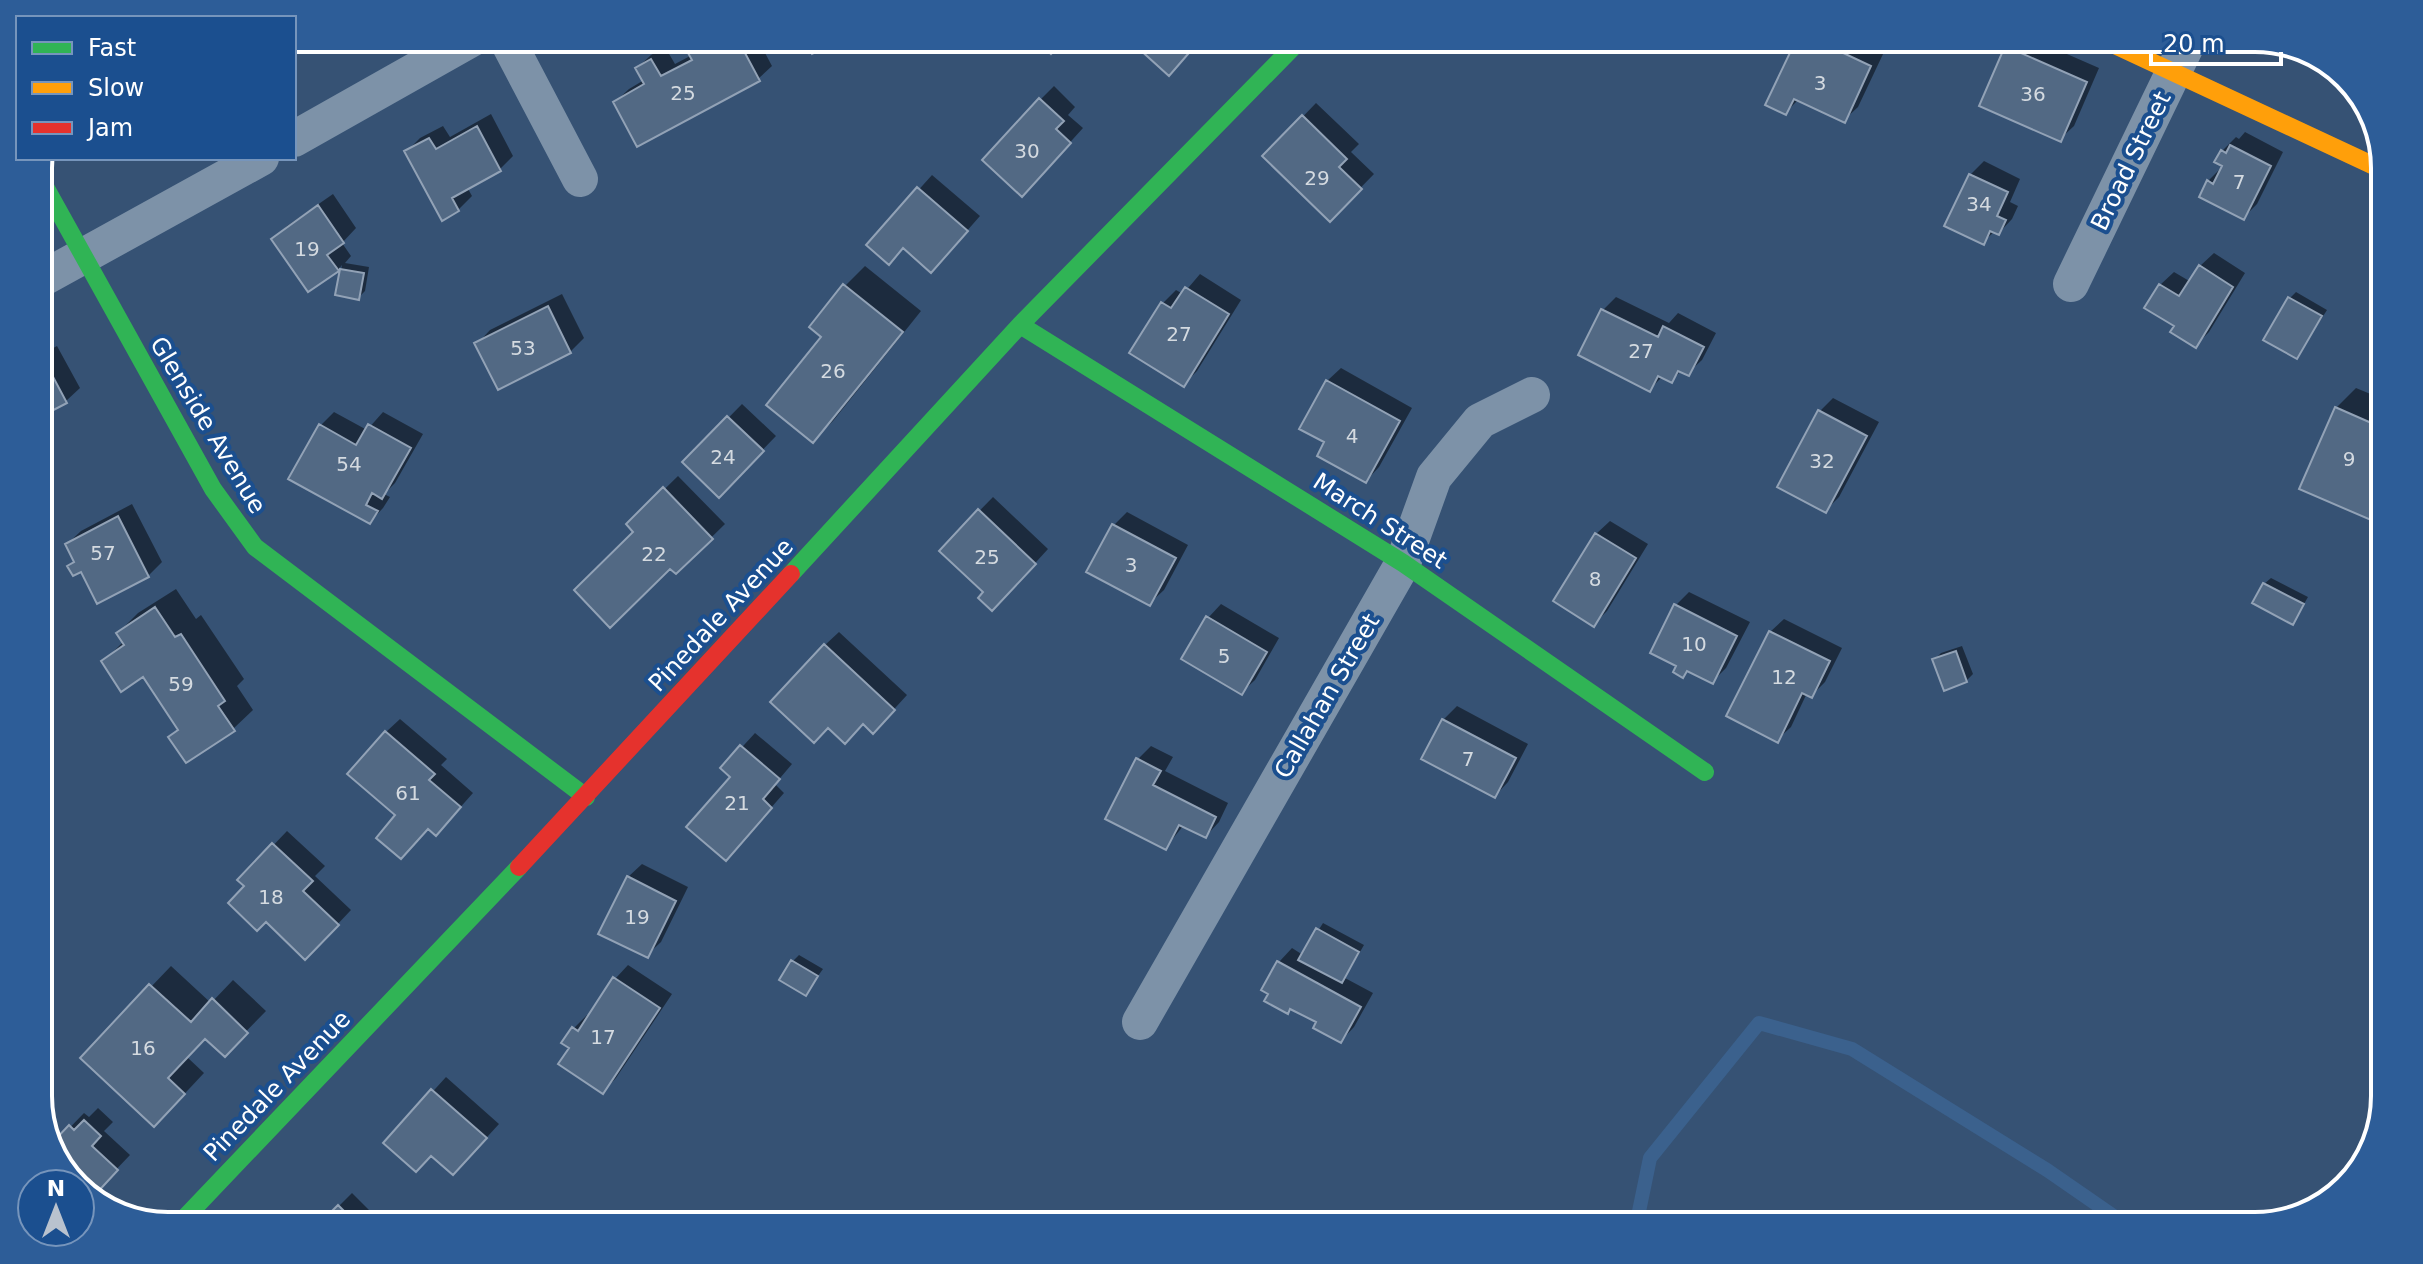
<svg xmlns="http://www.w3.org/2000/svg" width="2423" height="1264" font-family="'DejaVu Sans',sans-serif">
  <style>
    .shadow { fill: #0007 }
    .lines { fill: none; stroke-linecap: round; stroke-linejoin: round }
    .stream { stroke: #3b618d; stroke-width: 14 }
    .building { fill: #526984; stroke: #92a2b6; stroke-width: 2 }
    .street { stroke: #7d92a8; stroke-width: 36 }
    .fast { stroke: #30b455; stroke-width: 18 }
    .slow { stroke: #ff9f0a; stroke-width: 18 }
    .jam { stroke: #e5322d; stroke-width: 18 }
    .labels { text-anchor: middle; stroke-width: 8; stroke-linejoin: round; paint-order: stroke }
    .number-label { font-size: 20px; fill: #d4dae0 }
    .street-label { font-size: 24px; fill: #fff; stroke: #1b4f8f }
    .rim { fill: none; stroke: #fff; stroke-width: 4 }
  </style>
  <rect width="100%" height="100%" fill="#365274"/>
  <!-- shadow -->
  <path class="shadow" d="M708,38h49l15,28 -14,13 -143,23 14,-13 15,-9 -7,-12 14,-13 14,-8 10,17 17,-9z
    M1799,38h54l31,14 -26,55 -14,13 -45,-21 -13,13z
    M2016,38h14l69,30 -25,58 -14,13 -53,-92z
    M1054,86l21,21 -7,8 15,13 -48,53 5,-81z
    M1316,103l43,41 -8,8 23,22 -44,45 -65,-63z
    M491,114l22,42 -13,13 -33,18 5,9 -14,14 -51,-59 13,-13 23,-12 7,11z
    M2245,132l38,20 -26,52 -14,14 -35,-37 16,-16 -2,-14 14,-14 3,2z
    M1984,161l36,18 -10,23 8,4 -6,13 -13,14 -4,-2 -12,11 -13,-67z
    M932,175l48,41 -36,41 -40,-10 -35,-2z
    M333,194l23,34 -14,15 9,13 -6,7 24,4 -4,24 -7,7 -21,-4 5,-29 -4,5 -65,-31 14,-13z
    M2214,253l31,20 -36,59 -13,13 -19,-20 -17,-40 14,-13 17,10 9,-16z
    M865,266l56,45 -88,110 -20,20 11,-105 21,-50z
    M1200,274l41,26 -44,71 -13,13 -21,-81 13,-13 7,4z
    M2296,292l31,18 -30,47 -7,-59z
    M562,294l22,44 -14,14 -93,-8 13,-14z
    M1616,297l53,26 9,-10 38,20 -14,27 -14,13 -6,-3 -11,11 -8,-5 -13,13 -47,-79z
    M57,346l23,42 -14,13 -28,15v-60z
    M1341,368l71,40 -33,59 -13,14 -39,-39v-61z
    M2356,388l29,12v124l-49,-116z
    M1833,398l46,24 -40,75 -13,13 -6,-99z
    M742,404l34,32 -57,59 -34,-33z
    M334,412l33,18 16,-18 40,22 -28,49 -11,11 6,3 -7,11 -13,14 -50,-96z
    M678,476l47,48 -49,48 -47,-48z
    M993,497l55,52 -42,46 -20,-3 -45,-42z
    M132,504l30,58 -14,14 -66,-6 -12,-4 6,-6 -9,-16 14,-13z
    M1127,512l61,33 -24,45 -14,13 -37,-77z
    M1610,521l38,23 -41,67 -13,13 2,-90z
    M2271,578l37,19 -15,26 -29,-39z
    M176,589l20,30 5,-4 43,64 -7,7 16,24 -20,19 -62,8 9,-9 -36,-54 -41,-12 21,-21 -6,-8 20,-20z
    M1689,592l61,30 -24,46 -13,13 -24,-11 -6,6 -5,-11 -2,-60z
    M1221,604l58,34 -24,42 -14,13 -33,-75z
    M1784,619l58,29 -17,34 -13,13 -5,-2 -16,34 -14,13 -7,-108z
    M839,632l68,63 -21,23 -61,-73z
    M1962,646l11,28 -7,7 -32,-21 7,-7z
    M1457,706l71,38 -20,38 -13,14 -52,-76z
    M400,719l47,40 -6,6 32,28 -24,27 -20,7 -31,-12 -12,-83z
    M755,733l37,31 -17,20 9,9 -58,66 6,-83 -9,-8z
    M1151,746l22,11 -8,14 63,32 -9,19 -13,14 -22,-11 -18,22 -28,-88z
    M287,831l38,35 -10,10 36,34 -32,34 -79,-64z
    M38,841l10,18 -10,10z
    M642,864l46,23 -27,55 -14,13 -19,-78z
    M1323,923l41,22 -19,33 28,15 -19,34 -13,14 -22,-19 -40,-60 13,-14 11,7z
    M799,955l24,14 -18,25 -12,-33z
    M628,965l44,29 -56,84 -13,14 -32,-44 3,-20 13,-13 3,2 25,-38z
    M171,966l40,37 22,-23 33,31 -42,43 -18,-17 -19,20 17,16 -30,32 -91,-47z
    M446,1077l53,47 -32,35 -81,-16z
    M98,1108l15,14 -9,9 26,24 -39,41 -31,-28 -8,-22 32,-33 5,4z
    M352,1193l33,33h-66z"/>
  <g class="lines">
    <!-- stream -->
    <path class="stream" d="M1636,1226l14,-68 109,-135 93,26 195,121 81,56"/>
  </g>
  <!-- building -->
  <path class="building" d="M717,38h20l23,43 -123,66 -24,-45 31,-18 -9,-16 16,-9 10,17 31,-16 -4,-7z
    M804,38h40l-32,16z
    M1035,38h32l-16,16z
    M1127,38h73l1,1 -32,37z
    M1797,38h49l-7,13 32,15 -26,57 -51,-24 -8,16 -21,-10z
    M2005,46l82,36 -26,60 -82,-36z
    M1039,98l25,23 -8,8 15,14 -49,54 -40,-37z
    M1302,115l45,44 -8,8 23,22 -32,33 -68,-66z
    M477,126l24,45 -49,27 7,13 -17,10 -38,-70 25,-13 7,11z
    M2230,145l41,21 -27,54 -45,-23 8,-17 6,4 9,-18 -8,-4 7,-12 5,3z
    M1969,174l39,18 -11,24 9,4 -7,15 -9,-4 -6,14 -40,-19z
    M917,187l51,44 -37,42 -28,-25 -14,17 -23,-20z
    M318,205l26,38 -17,12 12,16 -31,21 -37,-53z
    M2199,265l34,22 -37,61 -26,-16 4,-6 -30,-18 15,-24 20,12z
    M340,269l24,4 -5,27 -24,-5z
    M843,284l60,48 -90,111 -47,-38 55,-68 -12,-10z
    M1185,287l44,27 -45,73 -55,-34 32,-51 10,6z
    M2288,297l34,19 -25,43 -34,-19z
    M548,306l23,47 -73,37 -24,-47z
    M1601,309l57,28 5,-11 41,21 -15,29 -11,-5 -6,12 -14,-7 -8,16 -72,-37z
    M43,358l24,45 -29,15v-58z
    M1326,380l74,41 -34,62 -49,-27 7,-14 -25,-13z
    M2335,407l50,22v97l-86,-37z
    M1818,410l49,26 -41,77 -49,-26z
    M727,416l37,35 -45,47 -37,-36z
    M319,424l37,21 12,-21 43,24 -29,51 -10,-6 -6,12 12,6 -8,13 -82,-45z
    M663,487l50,52 -37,35 -6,-5 -60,59 -36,-38 59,-58 -7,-8z
    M978,509l58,55 -44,47 -14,-13 5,-6 -44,-41z
    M118,516l31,61 -52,27 -16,-32 -8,4 -6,-10 7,-4 -9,-18z
    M1112,524l64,34 -26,48 -64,-34z
    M1595,533l41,25 -42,69 -41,-26z
    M2263,583l41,21 -11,21 -41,-22z
    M1674,604l63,32 -24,48 -26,-13 -4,7 -10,-6 3,-6 -26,-13z
    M155,607l20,30 6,-3 44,67 -7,5 17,25 -49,32 -18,-26 10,-7 -35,-53 -22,15 -20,-31 23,-16 -8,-12z
    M1206,616l61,36 -25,43 -61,-36z
    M1769,631l61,30 -18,37 -10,-5 -24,50 -52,-27z
    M824,644l71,66 -22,24 -10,-10 -18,20 -17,-16 -14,15 -44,-41z
    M1956,651l11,31 -23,9 -12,-32z
    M1442,719l74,39 -21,40 -74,-39z
    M385,731l50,43 -6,6 32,27 -25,29 -8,-7 -27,30 -25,-21 19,-23 -48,-41z
    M740,745l40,34 -17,20 9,9 -46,53 -40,-34 44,-50 -10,-9z
    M1136,758l25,13 -8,14 63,32 -10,21 -27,-13 -13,25 -61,-31z
    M272,843l41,38 -10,10 36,34 -34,35 -39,-38 -9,9 -29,-28 16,-17 -7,-6z
    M627,876l49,25 -28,57 -50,-24z
    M1316,928l43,24 -17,31 -44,-23z
    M791,960l27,16 -12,20 -27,-16z
    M1277,961l84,46 -20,36 -28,-15 3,-6 -26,-13 -2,5 -24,-13 4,-7 -7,-4z
    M613,977l47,31 -57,86 -45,-30 11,-16 -8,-5 11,-16 6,4z
    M149,984l42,38 21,-24 36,35 -23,24 -20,-18 -37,39 17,16 -31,33 -74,-69z
    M431,1089l56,49 -34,37 -22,-19 -15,16 -33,-29z
    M84,1120l17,16 -9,10 26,24 -25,27 -33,-29 -9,-24 18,-19 5,5z
    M338,1205l21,21h-42z"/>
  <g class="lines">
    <!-- street -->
    <path class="street" d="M506,38l74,141
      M294,139l179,-101
      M38,281l223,-123
      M2071,284l119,-246
      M1140,1022l263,-459 31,-86 46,-56 52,-26"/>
    <!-- fast -->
    <path class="fast" d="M38,174l175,315 42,58 331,250
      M1020,325l383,238 302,209
      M791,574l229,-249 282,-287
      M177,1226l342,-359"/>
    <!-- slow -->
    <path class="slow" d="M2100,38l285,133"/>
    <!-- jam -->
    <path class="jam" d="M519,867l272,-293"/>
  </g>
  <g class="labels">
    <!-- number labels -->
    <g class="number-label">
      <text x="1820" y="90">3</text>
      <text x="683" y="100">25</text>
      <text x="2033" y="101">36</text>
      <text x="1027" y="158">30</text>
      <text x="1317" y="185">29</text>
      <text x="2239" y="189">7</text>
      <text x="1979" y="211">34</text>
      <text x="307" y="256">19</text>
      <text x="1179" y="341">27</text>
      <text x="523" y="355">53</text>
      <text x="1641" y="358">27</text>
      <text x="833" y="378">26</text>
      <text x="1352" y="443">4</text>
      <text x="723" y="464">24</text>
      <text x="2349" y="466">9</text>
      <text x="1822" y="468">32</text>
      <text x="349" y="471">54</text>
      <text x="103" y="560">57</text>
      <text x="654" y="561">22</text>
      <text x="987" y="564">25</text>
      <text x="1131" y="572">3</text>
      <text x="1595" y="586">8</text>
      <text x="1694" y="651">10</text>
      <text x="1224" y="663">5</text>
      <text x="1784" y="684">12</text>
      <text x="181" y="691">59</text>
      <text x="1468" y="766">7</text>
      <text x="408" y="800">61</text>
      <text x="737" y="810">21</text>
      <text x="271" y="904">18</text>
      <text x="637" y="924">19</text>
      <text x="603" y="1044">17</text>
      <text x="143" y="1055">16</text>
    </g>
    <!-- street labels -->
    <g class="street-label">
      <text transform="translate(2131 161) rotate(-64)" y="8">Broad Street</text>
      <text transform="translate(208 425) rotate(59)" y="8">Glenside Avenue</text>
      <text transform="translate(1380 521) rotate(33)" y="8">March Street</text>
      <text transform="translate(721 615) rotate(-47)" y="8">Pinedale Avenue</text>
      <text transform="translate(1327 696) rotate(-60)" y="8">Callahan Street</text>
      <text transform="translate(277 1086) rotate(-46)" y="8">Pinedale Avenue</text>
    </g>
  </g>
  <!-- crop -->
  <path d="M0 0H2423V1264H0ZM168 52H2255A116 116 0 0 1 2371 168V1096A116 116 0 0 1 2255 1212H168A116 116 0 0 1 52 1096V168A116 116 0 0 1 168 52Z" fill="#2d5d98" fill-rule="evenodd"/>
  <path class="rim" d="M168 52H2255A116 116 0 0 1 2371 168V1096A116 116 0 0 1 2255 1212H168A116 116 0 0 1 52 1096V168A116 116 0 0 1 168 52Z"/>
  <!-- legend -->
  <rect x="16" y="16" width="280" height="144" fill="#1b4f8f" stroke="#7695bc" stroke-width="2"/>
  <rect x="32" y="42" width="40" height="12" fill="#30b455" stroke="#7695bc" stroke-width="2"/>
  <text x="88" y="56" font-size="24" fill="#ffffff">Fast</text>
  <rect x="32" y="82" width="40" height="12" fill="#ff9f0a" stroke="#7695bc" stroke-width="2"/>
  <text x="88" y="96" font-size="24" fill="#ffffff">Slow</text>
  <rect x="32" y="122" width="40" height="12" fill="#e5322d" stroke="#7695bc" stroke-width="2"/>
  <text x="88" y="136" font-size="24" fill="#ffffff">Jam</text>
  <!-- north arrow -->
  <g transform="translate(56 1208)"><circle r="38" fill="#1b4f8f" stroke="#7695bc" stroke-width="2"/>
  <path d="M0-6L14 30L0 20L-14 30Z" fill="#b9c2ce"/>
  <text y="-12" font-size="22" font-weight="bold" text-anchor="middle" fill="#ffffff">N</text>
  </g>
  <!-- scale -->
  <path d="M2151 52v12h130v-12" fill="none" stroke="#ffffff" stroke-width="4"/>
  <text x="2163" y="52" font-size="24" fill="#ffffff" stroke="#1b4f8f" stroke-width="6" paint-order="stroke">20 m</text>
</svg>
